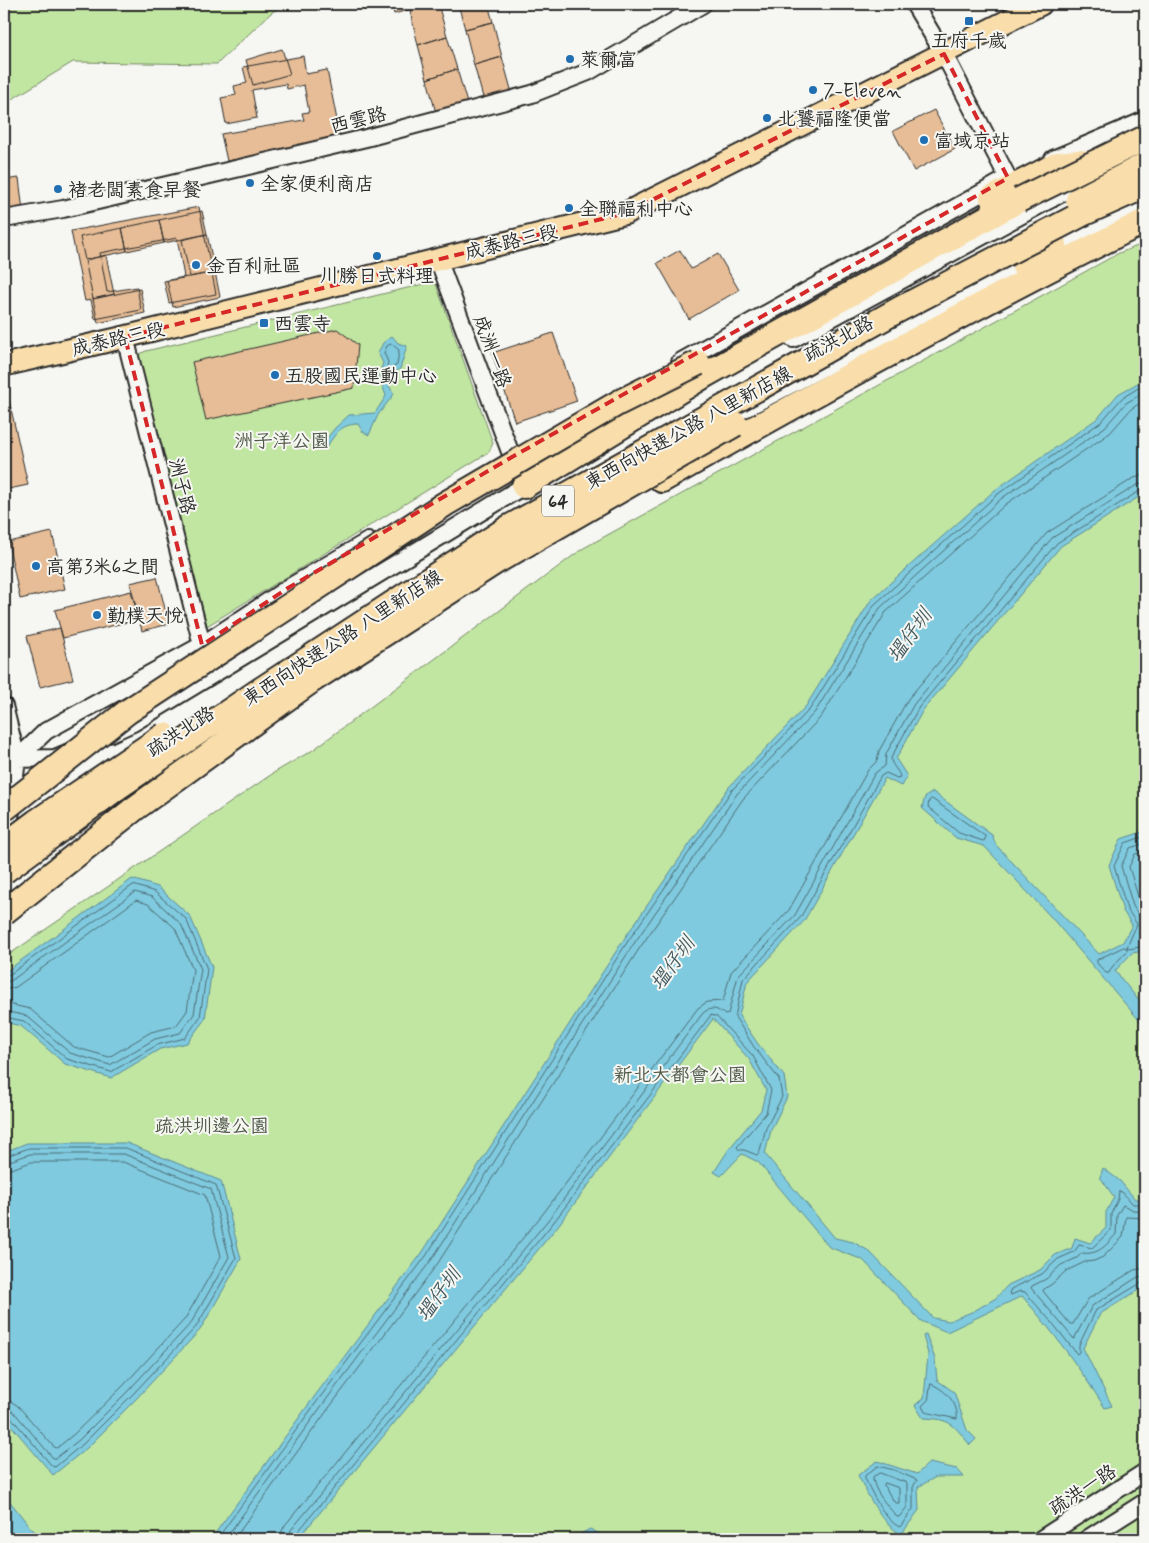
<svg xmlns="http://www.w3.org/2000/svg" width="1149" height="1543" font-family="Mynerve,'LXGW WenKai TC',sans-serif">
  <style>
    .green { fill: #c0e6a1; stroke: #768866 }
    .water { fill: #7fcadf; stroke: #5d8a97 }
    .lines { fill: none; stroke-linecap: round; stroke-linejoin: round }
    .shore { stroke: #4d6b73; stroke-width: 1 }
    .stream { stroke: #5d8a97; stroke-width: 4.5 }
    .building { fill: #e6bd96; stroke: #2b2b2b }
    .minor-casing { stroke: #2b2b2b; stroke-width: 20 }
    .major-casing { stroke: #2b2b2b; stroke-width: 25 }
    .highway-casing { stroke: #2b2b2b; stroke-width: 28 }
    .minor { stroke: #f6f6f2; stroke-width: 16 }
    .major { stroke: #f9deab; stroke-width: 21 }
    .highway { stroke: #f9deab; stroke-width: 24 }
    .highway-bridge-casing { stroke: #2b2b2b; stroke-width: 28; stroke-linecap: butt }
    .highway-bridge { stroke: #f9deab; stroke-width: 24 }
    .marked { fill: none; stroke: #d62828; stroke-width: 4; stroke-dasharray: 10 6; stroke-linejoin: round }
    .poi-dot { fill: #1f6fb2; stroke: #f6f6f2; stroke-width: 2 }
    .labels { text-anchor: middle; stroke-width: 4; stroke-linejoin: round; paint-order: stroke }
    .shield { fill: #f6f6f2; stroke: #686867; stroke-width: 1 }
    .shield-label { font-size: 18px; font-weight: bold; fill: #2b2b2b }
    .poi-label { font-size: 19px; fill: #2b2b2b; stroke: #f6f6f2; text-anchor: start }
    .street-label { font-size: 19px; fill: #2b2b2b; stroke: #f6f6f2 }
    .park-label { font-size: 19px; fill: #505a48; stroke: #f6f6f2 }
    .water-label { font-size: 20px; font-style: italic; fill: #445b61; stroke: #f6f6f2 }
  </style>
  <rect width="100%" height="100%" fill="#f6f6f2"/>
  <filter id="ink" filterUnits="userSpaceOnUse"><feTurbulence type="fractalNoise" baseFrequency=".02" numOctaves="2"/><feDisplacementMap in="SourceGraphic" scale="10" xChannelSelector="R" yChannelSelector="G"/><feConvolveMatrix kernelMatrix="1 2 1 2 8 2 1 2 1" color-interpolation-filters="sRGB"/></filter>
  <g filter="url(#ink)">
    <!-- green -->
    <path class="green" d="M4,4h281l-14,9 -54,51 -144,-2 -69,42z
      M1145,243v1296h-1141v-581l271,-186 38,-22 269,-201 537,-296z
      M428,283l8,1 57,159 -4,9 -282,174 -70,-271 9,-4z"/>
    <!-- water -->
    <path class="water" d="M392,336l6,7 9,3 -7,23 -10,6 -1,11 5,8 -16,21 -9,20 -6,-3 -5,-8c-18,0 -23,11 -33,25l-2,-6 12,-15 14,-13 26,-2 11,-17 -7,-21 4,-12 -5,-10 5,-10z
      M1145,379v114l-84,53 -138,164 -27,49 11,17 -6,10 -16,-8 -81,143 -57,61 -8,34 19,28 26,32 3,21 -16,33 -6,24 70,84 18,4 16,9 64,67 16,3 25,-10 22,-13 12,-13 32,-15 15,-15 17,-7 3,-10 15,5 16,-15v-16l8,-15 -14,-20 3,-9 17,13 15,18h10v87l-45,28 -17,34 29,58 -7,2c-25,-39 -52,-77 -83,-112l-75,36 -26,-11 -58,-61 -34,-13 -71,-85 -16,-8 -21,22 -7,-4 15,-23 32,-39 5,-20 -17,-31 -36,-40 -156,208 -259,312h-87l103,-142 108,-144 202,-314 105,-152 77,-81 65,-106 124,-110 103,-72 20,-24z
      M933,792l59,43 4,10 103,109 24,-12 9,-17 -9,-14 -14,-46 12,-26 24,-8v120l-13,2 -17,18 30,37v19l-95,-111 -66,-70 -28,-8 -34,-30 3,-11z
      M132,879l26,8 32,29 22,51 -7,52 -18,24 -27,6 -49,29 -46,-14 -44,-38 -17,-4v-49z
      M27,1143h100l94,38 20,78 -41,71 -64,69 -49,49 -34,27 -49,-58v-265z
      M926,1334l9,25 2,21 17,12 13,38 9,9 -6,6c-17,-21 -19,-26 -47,-27l-8,-13 9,-7 4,-44 -5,-18z
      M877,1461l40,13 12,-11 28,6 7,8h-28l-18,10 1,23 -18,25c-21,-15 -32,-37 -43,-60z
      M4,1494l26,33 13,12h-30l-9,-10z
      M590,1529l14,7 2,3h-35z"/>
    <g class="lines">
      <!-- shore -->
      <path class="shore" d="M392,344l7,6 -2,15 -7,4 -3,-2 1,-5 -4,-9 3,-7z
        M932,799l53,37v4l-2,1 -24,-8 -31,-26 1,-6z
        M1145,836l-20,7 -11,23 13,43 10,15 -10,23 2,2 16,-3
        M1145,843l-15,5 -9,18 12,40 10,16v7l-4,10 6,1
        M1145,851l-10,3 -6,13 11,36 5,8
        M1124,947l3,1v3l-15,16 -3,6h-3l-9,-10v-3z
        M4,976l5,-1 124,-90 22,7 31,27 21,50 -7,48 -15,21 -28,7 -46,27 -44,-13 -43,-38 -20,-4
        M4,983l8,-3 123,-88 17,5 29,27 20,45 -7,45 -14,19 -25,6 -45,26 -40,-12 -43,-37 -23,-5
        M4,990l12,-3 120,-87 12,4 27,24 18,42 -6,41 -11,15 -25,6 -42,25 -35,-10 -44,-38 -26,-6
        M4,1157l25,-9h97l90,37 20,73 -40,69 -64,68 -49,49 -28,23 -3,-1 -42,-50 -6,-1
        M4,1163l26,-9h94l87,35 18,68 -38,66 -63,68 -49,49 -23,18h-3l-40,-47 -9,-3
        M4,1170l7,-1 20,-7h92l82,33 16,61 -36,63 -62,67 -49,48 -17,14 -3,-1 -36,-41 -6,-4 -8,-1
        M1145,1204h-12l-11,-12 -3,-1 -1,8 -7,15v16l-19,18 -13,-3 -5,7 -16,7 -16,15 -31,15 -2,4 2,2 9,-4 5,1 29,33 23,29 2,-2v-7l17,-35 45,-27 4,-1
        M1145,1211l-12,-1 -10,-5 -6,10 -1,19c-10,12 -18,21 -34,19l-5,5 -16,7 -15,14 -14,7 -1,2 43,51 18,-33 46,-29 7,-1
        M1145,1218l-19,-1 -3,20 -20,20 -9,4 -9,1 -19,9 -14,13 -8,5 -1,2 27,33h3l15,-25 46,-29 11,-2
        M931,1384c14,5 28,20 26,35l-32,-7 -3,-6 6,-6z
        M878,1466l16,4 23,10 -4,7v22l-13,18c-14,-5 -29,-35 -35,-49v-2z
        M880,1473l27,10v24l-8,10h-2c-9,-11 -24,-26 -24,-40z
        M885,1483l14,5v15h-4l-11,-17z
        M217,1539l101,-139 108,-144 202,-315 104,-151 78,-81 65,-105 123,-110 103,-72 21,-24 23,-14
        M225,1539l98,-135 109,-145 201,-314 104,-151 78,-82 65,-104 122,-110 103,-71 21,-24 19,-11
        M234,1539l95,-131 109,-145 201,-314 104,-150 78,-82 65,-105 120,-108 104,-71 21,-24 14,-9
        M280,1539l2,-8 3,-6 257,-310 156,-207 9,-6 16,-1 8,-29 58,-62 79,-140 9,-9 2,-10 29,-52 139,-166 87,-55 11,-3
        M288,1539l3,-9 257,-310 155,-207c8,-7 15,-4 22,2l3,-1 10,-38 57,-61 80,-142 10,-7 1,-12 28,-50 138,-166 85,-53 8,-2
        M294,1539l2,-5 257,-311 158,-208 6,2 36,39 18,34 -5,23 -29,34 2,3h5l13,5 2,-1 7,-26 16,-31 -3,-18 -25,-32 -19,-30 8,-38 57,-61 81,-142 5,-3 11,5 3,-1c-1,-7 -9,-11 -9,-19l28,-51 138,-164 84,-53 4,-1"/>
      <!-- stream -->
      <path class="stream" d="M899,1539l2,-4"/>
    </g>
    <!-- building -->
    <path class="building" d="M391,4h30l1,2 -28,8z
      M432,4h6l9,32 -29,9 -8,-34z
      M458,4h30l5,18 -28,7z
      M493,22l9,35 -28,8 -9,-36z
      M447,36l10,33 -30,10 -9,-34z
      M282,49l8,25 -37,11 -7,-25z
      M303,56l3,18 21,-4 14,70 -114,21 -6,-27 83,-14 -2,-7 7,-1 -5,-27 -17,4 -1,-5 -34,6 5,28 -31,6 -5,-26 15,-3 -2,-9 13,-3 -4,-16z
      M502,57l10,36 -28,8 -10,-36z
      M457,69l10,34 -31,10 -9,-34z
      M934,110l21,39 -41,22 -21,-40z
      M19,178l4,33 -19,3v-34z
      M199,207l17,87 -47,9 -5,-22 20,-4 -7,-39 -77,15 7,39 30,-5 4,23 -46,9 -4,-19 -6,1 -14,-70z
      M202,211l5,23 -43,9 -5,-23z
      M159,220l5,23 -37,8 -5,-23z
      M122,228l5,23 -42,9 -5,-23z
      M207,234l8,38 -25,5 -8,-37z
      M680,250l11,19 27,-15 21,36 -50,29 -32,-56z
      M106,255l8,39 -21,5 -8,-39z
      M215,272l5,25 -47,10 -6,-26z
      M140,289l5,24 -47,10 -5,-24z
      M337,329l21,16 -4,43 -148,32 -14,-58z
      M553,333l24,68 -62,21 -23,-69z
      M7,391l21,94 -24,5v-98z
      M52,532l13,57 -45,10 -12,-57z
      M157,577l12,47 -27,7 -12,-48z
      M131,591l8,28 -76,19 -8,-28z
      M60,628l13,51 -33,8 -13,-51z"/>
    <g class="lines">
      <!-- minor casing -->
      <g class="minor-casing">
        <path id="minor" d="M914,4l30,50 64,124
          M1053,159l92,-39
          M4,219l59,-10 147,-34 156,-37 166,-44 56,-22 115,-68
          M438,259l74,198
          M125,337l77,308
          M793,339l306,-166
          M680,362l321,-180
          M733,415l412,-216
          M4,706l13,53
          M109,734l24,-11 399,-242
          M4,764l13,-5 38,-1 14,-6
          M4,838l5,-11 8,-68 29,-28 156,-86 86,-57 80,-47
          M1041,1539l104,-67
          M1087,1539l58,-37"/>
      </g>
      <!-- major casing -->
      <g class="major-casing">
        <path id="major" d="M4,365l121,-28 501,-124 415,-209"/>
      </g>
      <!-- highway casing -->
      <g class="highway-casing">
        <path id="highway" d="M992,198l66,-34 21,-2 23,2
          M1024,266l31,-20
          M662,480c159,-90 319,-178 483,-259
          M524,486l181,-111 314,-175"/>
      </g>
      <!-- minor -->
      <use href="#minor" class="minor"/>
      <!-- major -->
      <use href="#major" class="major"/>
      <!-- highway -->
      <use href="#highway" class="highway"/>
      <!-- highway-bridge casing -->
      <g class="highway-bridge-casing">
        <path id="highway-bridge" d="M1019,200l126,-62
          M1078,200l67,-35
          M4,809l123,-97 318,-208 173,-101 80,-40
          M4,846l32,-24 129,-87
          M4,871l114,-84 138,-94 252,-165 390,-218 184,-96 63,-28
          M4,912l130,-103 177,-128 186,-120 238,-137"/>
      </g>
      <!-- highway-bridge -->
      <use href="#highway-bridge" class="highway-bridge"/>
    </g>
  </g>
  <!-- marked area -->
  <path class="marked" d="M944,54l64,124 -496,279 -224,131 -86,57 -77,-308 501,-124z"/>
  <!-- markers -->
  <g class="poi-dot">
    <rect x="964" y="16" width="10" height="10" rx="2.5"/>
    <circle cx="570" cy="59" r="5"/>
    <circle cx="813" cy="90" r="5"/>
    <circle cx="767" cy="118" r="5"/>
    <circle cx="924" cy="140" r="5"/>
    <circle cx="250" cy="183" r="5"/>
    <circle cx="58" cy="189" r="5"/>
    <circle cx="569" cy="208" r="5"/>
    <circle cx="377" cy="256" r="5"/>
    <circle cx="196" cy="265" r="5"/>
    <rect x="259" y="318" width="10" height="10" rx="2.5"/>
    <circle cx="275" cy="375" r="5"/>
    <circle cx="36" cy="566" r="5"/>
    <circle cx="97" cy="615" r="5"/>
  </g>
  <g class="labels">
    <!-- shield labels -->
    <rect class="shield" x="542" y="485.5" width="32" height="31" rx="4"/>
    <g class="shield-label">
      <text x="558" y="507">64</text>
    </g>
    <!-- poi labels -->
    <g class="poi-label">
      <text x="969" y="47" text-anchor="middle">五府千歲</text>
      <text x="580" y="66">萊爾富</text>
      <text x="823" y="97">7-Eleven</text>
      <text x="777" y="125">北饕福隆便當</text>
      <text x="934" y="147">富域京站</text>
      <text x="260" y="190">全家便利商店</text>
      <text x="68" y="196">褚老闆素食早餐</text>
      <text x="579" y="215">全聯福利中心</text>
      <text x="206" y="272">金百利社區</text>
      <text x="377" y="282" text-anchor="middle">川勝日式料理</text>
      <text x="274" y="330">西雲寺</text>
      <text x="285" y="382">五股國民運動中心</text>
      <text x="46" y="573">高第3米6之間</text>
      <text x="107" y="622">勤樸天悅</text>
    </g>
    <!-- street labels -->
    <g class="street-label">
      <text transform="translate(358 119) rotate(-14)" y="7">西雲路</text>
      <text transform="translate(511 241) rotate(-14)" y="7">成泰路三段</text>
      <text transform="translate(118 338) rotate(-13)" y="7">成泰路三段</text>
      <text transform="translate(838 338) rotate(-28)" y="7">疏洪北路</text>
      <text transform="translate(493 351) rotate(70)" y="7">成洲一路</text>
      <text transform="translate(688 427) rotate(-29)" y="7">東西向快速公路 八里新店線</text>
      <text transform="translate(183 486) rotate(76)" y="7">洲子路</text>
      <text transform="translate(342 637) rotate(-33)" y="7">東西向快速公路 八里新店線</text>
      <text transform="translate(180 731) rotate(-33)" y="7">疏洪北路</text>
      <text transform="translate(1082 1489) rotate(-33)" y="7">疏洪一路</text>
    </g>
    <!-- park labels -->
    <g class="park-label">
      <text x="282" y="447">洲子洋公園</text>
      <text x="680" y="1081">新北大都會公園</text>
      <text x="212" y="1132">疏洪圳邊公園</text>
    </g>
    <!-- water labels -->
    <g class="water-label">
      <text transform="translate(909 635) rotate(-54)" y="7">塭仔圳</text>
      <text transform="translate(672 963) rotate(-54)" y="7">塭仔圳</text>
      <text transform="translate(438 1294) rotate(-54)" y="7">塭仔圳</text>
    </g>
  </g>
  <!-- margin -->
  <rect width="1149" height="1543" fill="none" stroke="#f6f6f2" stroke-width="20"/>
  <rect x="10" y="10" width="1129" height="1523" fill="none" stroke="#2b2b2b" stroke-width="2" filter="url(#ink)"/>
</svg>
